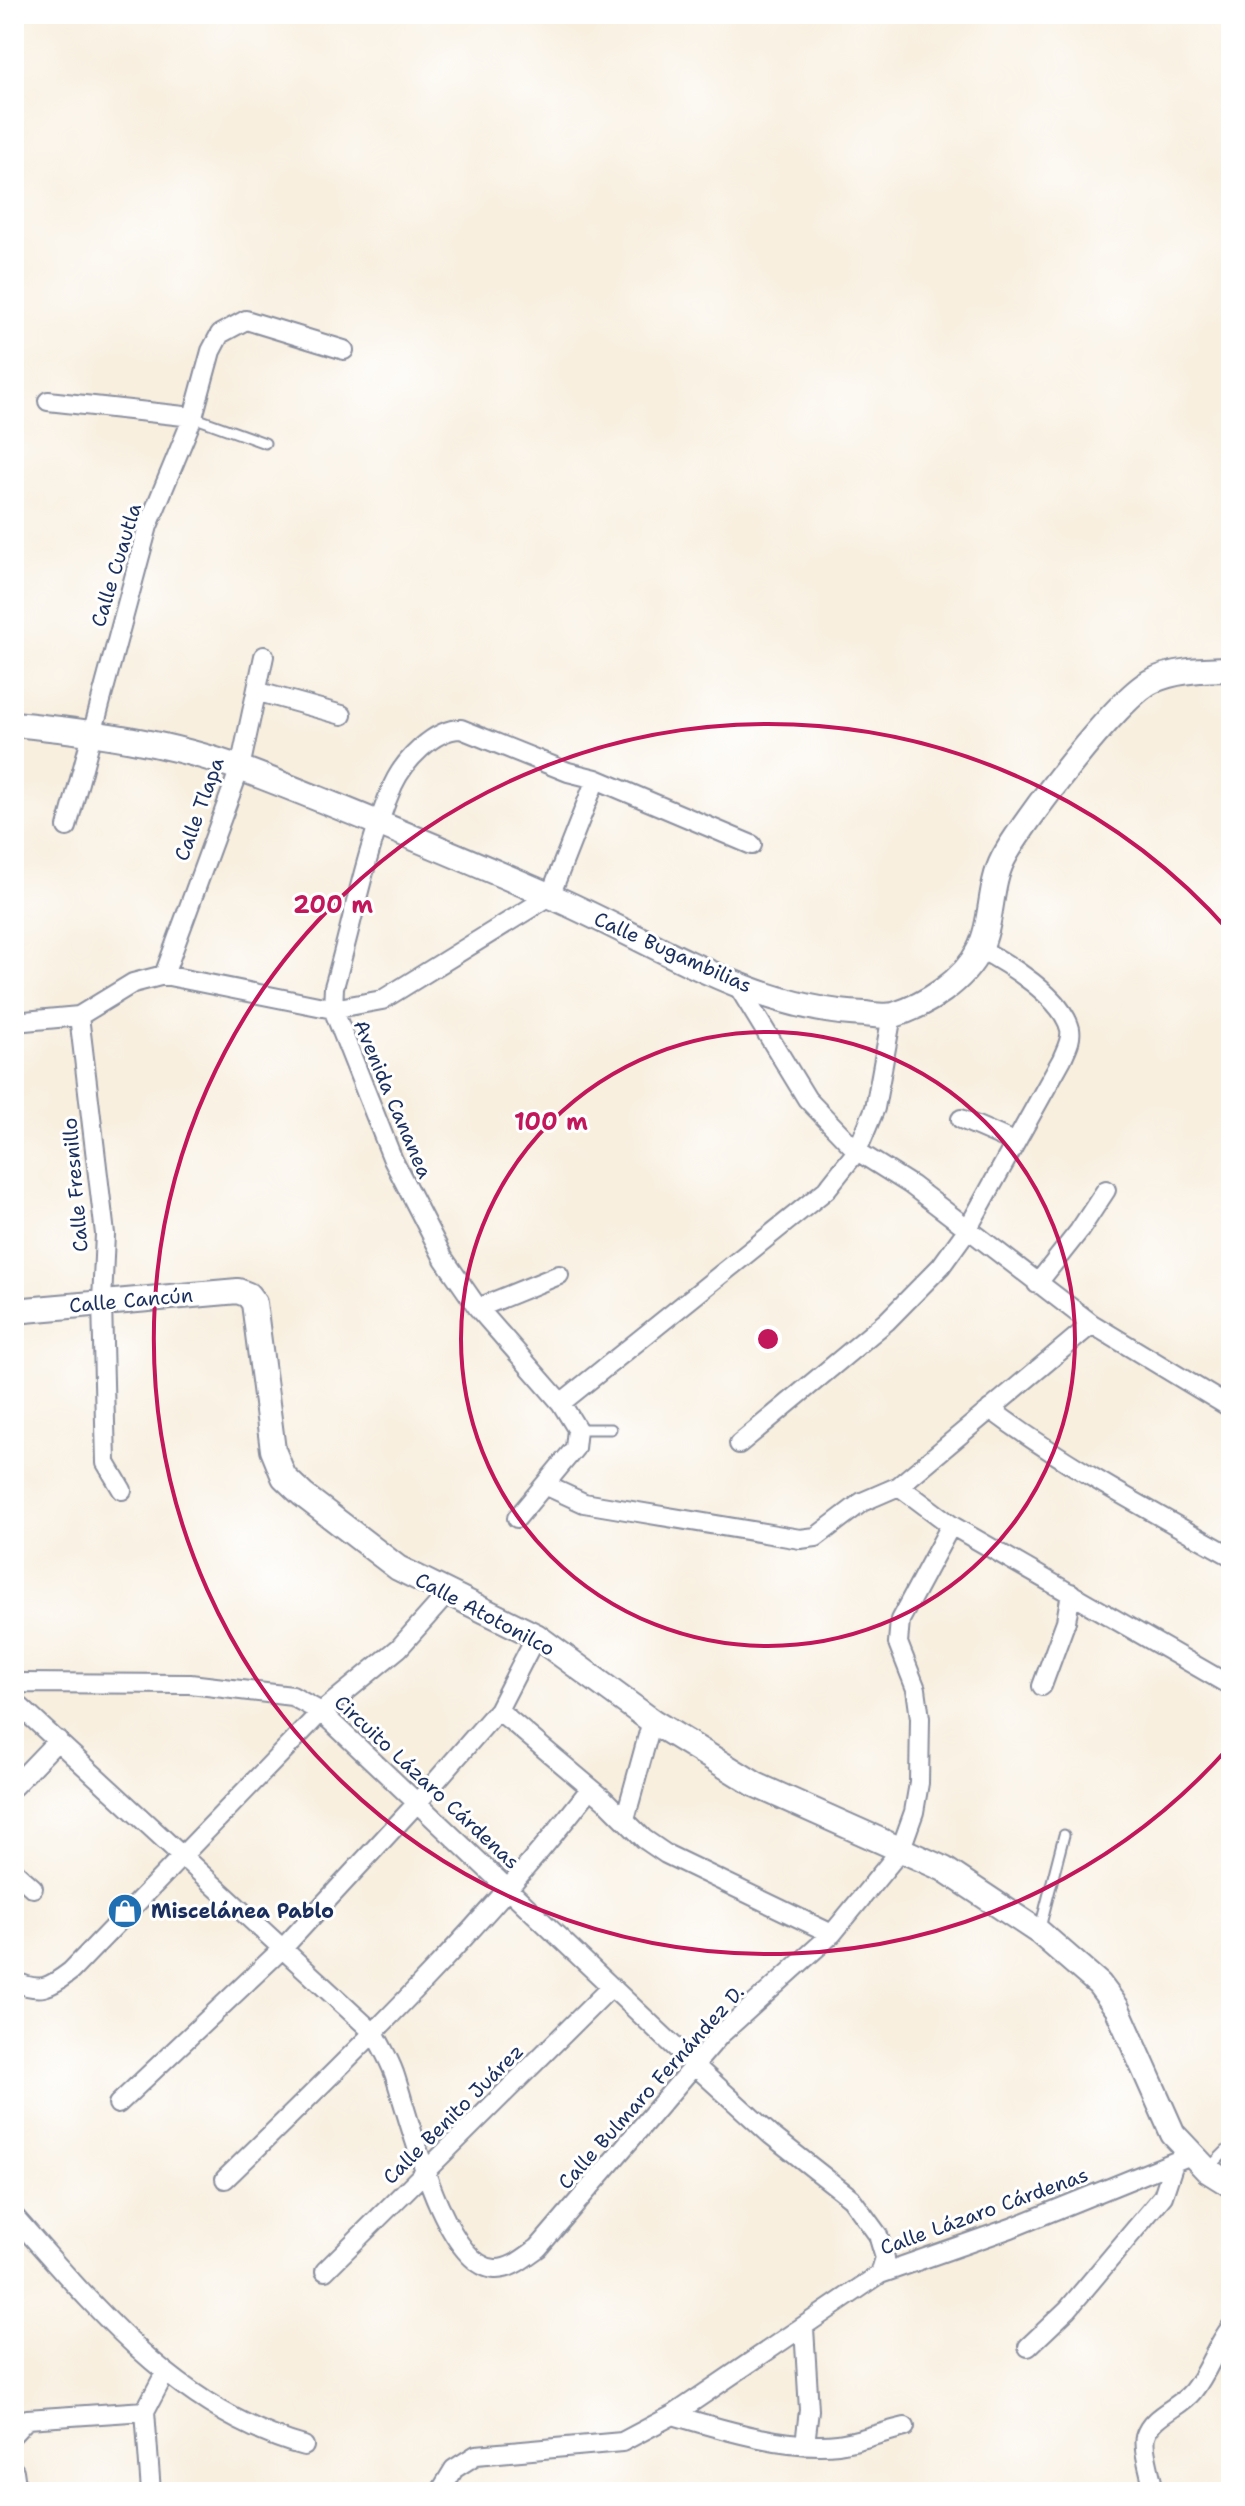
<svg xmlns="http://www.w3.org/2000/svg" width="1245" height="2506" font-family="'Shantell Sans',sans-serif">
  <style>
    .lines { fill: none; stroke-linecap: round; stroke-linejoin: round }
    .service-casing { stroke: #8a8f9e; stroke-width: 13 }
    .minor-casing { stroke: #8a8f9e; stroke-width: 22 }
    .tertiary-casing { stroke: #8a8f9e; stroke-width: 28 }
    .service { stroke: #fff; stroke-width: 9 }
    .minor { stroke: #fff; stroke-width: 18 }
    .tertiary { stroke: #fff; stroke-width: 24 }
    .ring { fill: none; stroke: #c2185b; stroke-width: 4 }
    .labels { text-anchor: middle; stroke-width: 6; stroke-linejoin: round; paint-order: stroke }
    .street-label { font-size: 20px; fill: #1b2f5e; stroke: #fff }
    .poi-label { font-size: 20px; font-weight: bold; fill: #1b2f5e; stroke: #fff; text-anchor: start }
    .centre { fill: #c2185b; stroke: #fff; stroke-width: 4 }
    .ring-label { font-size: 24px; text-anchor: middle; font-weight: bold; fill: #c2185b; stroke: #fff; stroke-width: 6; stroke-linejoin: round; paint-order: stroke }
  </style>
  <rect width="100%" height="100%" fill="#fff"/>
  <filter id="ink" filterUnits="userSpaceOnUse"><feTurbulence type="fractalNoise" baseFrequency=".0125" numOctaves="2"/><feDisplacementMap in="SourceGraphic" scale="16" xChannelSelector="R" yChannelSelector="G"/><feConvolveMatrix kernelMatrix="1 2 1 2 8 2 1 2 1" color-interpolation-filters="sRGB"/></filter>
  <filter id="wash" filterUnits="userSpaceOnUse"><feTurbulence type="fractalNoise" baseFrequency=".006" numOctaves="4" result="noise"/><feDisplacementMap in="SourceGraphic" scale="32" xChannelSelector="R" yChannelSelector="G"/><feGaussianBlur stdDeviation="1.8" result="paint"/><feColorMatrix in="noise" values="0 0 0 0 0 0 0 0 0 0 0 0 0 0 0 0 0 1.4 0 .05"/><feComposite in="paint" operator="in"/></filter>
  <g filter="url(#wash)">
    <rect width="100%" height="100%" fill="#f8efdf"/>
  </g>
  <g filter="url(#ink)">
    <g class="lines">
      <!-- service casing -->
      <g class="service-casing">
        <path id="service" d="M193,417l72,26
          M577,1429h34
          M1040,1928l24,-93
          M1208,2169l23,-23"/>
      </g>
      <!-- minor casing -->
      <g class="minor-casing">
        <path id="minor" d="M48,401l145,16
          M259,692l83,23
          M67,827l81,-301 45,-109 18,-66 9,-17 26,-14 98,30
          M164,975l76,-207 24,-112
          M736,983l71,116 50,52 54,34 181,139 139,84
          M79,1016l26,218 -3,68 4,161 16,27
          M14,1022l65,-6 54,-33 31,-8 169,34 49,-9 168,-104 46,-117
          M961,1119l53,23
          M1037,1284l42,-53 27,-41
          M478,1308l81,-33
          M561,1403l265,-213 31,-39 18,-43 17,-93
          M990,1409c76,57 159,101 241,147
          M739,1444l148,-123 54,-55 26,-36 95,-171c4,-10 10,-19 8,-30 -8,-32 -63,-66 -90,-80
          M545,1485l39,18 216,36 16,-2 46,-35 37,-16 193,-162
          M899,1486l52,39 280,161
          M517,1518l58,-70 2,-19 -16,-26 -83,-95 -34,-49 -51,-99 -60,-151 1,-22c19,-66 32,-139 59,-202 11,-24 41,-56 68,-56l107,43 28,7 156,66
          M14,1683l176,1 102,12 29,16 373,353 77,70 80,63 27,37 7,23 -5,16
          M1042,1686l24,-65 5,-28
          M14,1701l361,333c6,12 14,25 19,39 14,40 49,193 101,196 16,1 30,-12 43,-21l182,-213 112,-101 68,-83 14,-39 5,-29 1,-65 -4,-29 -18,-46 2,-23 51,-95
          M498,1710l107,90 39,39 22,15 166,80
          M14,1786l44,-46
          M625,1819l27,-98
          M14,1871l19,17
          M14,1981c26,12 35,7 57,-10l250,-259 78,-64 49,-55
          M118,2104l165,-156 134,-145 81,-93 38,-74
          M225,2179c128,-124 255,-248 365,-390
          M14,2216c82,93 166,196 290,230
          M325,2271l286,-284
          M804,2328l5,82 -4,34
          M1028,2347l40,-38 95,-113 11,-33
          M673,2415c47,14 116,35 165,29 22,-3 45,-12 67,-17
          M14,2433l13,-14 118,-8
          M14,2471l3,21
          M151,2492l-6,-81 20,-38
          M440,2492l14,-23 22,-14 146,-13 51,-27 207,-141 131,-46 180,-73
          M1154,2492c-2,-14 -12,-43 -9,-55 6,-22 35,-29 48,-46 16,-20 22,-44 38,-64"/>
      </g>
      <!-- tertiary casing -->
      <g class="tertiary-casing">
        <path id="tertiary" d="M14,724c78,8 155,18 228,45 103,39 204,82 304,125 103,44 205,116 319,120 9,1 20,3 29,1 32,-10 70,-34 85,-65 14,-28 10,-64 24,-91 18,-35 117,-164 149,-178 25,-12 52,-11 79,-12
          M14,1311l224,-20 10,4 6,8 19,147 11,27 19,18 95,73 138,68 116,85 104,64 188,84 95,63 60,52 18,24 56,126 34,36 24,15"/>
      </g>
      <!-- service -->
      <use href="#service" class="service"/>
      <!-- minor -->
      <use href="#minor" class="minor"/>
      <!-- tertiary -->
      <use href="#tertiary" class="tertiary"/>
    </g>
  </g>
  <!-- distance rings -->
  <g class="ring">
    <circle cx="768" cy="1339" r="307"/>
    <path d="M1229 1747A615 615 0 1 1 1229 931"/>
  </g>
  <!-- icons -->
  <defs>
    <g id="shop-disc" transform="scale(1.8)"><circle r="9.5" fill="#1f6fb2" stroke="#fff"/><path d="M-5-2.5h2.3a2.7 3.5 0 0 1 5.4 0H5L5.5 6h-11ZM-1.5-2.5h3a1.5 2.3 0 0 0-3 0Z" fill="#fff"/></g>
  </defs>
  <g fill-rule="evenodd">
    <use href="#shop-disc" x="125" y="1911"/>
  </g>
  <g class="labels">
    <!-- street labels -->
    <g class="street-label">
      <text transform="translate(116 565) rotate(-73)" y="7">Calle Cuautla</text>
      <text transform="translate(199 809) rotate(-70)" y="7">Calle Tlapa</text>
      <text transform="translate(673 952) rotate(24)" y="7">Calle Bugambilias</text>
      <text transform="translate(393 1099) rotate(67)" y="7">Avenida Cananea</text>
      <text transform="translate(75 1185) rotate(-95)" y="7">Calle Fresnillo</text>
      <text transform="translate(131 1300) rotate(-5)" y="7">Calle Cancún</text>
      <text transform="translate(485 1614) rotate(28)" y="7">Calle Atotonilco</text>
      <text transform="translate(427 1782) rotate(43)" y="7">Circuito Lázaro Cárdenas</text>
      <text transform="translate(651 2087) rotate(-48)" y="7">Calle Bulmaro Fernández D.</text>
      <text transform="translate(453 2114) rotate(-45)" y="7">Calle Benito Juárez</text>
      <text transform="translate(984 2211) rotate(-20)" y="7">Calle Lázaro Cárdenas</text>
    </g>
    <!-- poi labels -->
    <g class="poi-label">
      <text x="151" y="1918">Miscelánea Pablo</text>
    </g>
  </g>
  <circle cx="768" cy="1339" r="12" class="centre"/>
  <g class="ring-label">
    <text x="333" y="913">200 m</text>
    <text x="551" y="1130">100 m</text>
  </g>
  <!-- margin -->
  <rect width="1245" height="2506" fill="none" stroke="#fff" stroke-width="48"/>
</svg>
